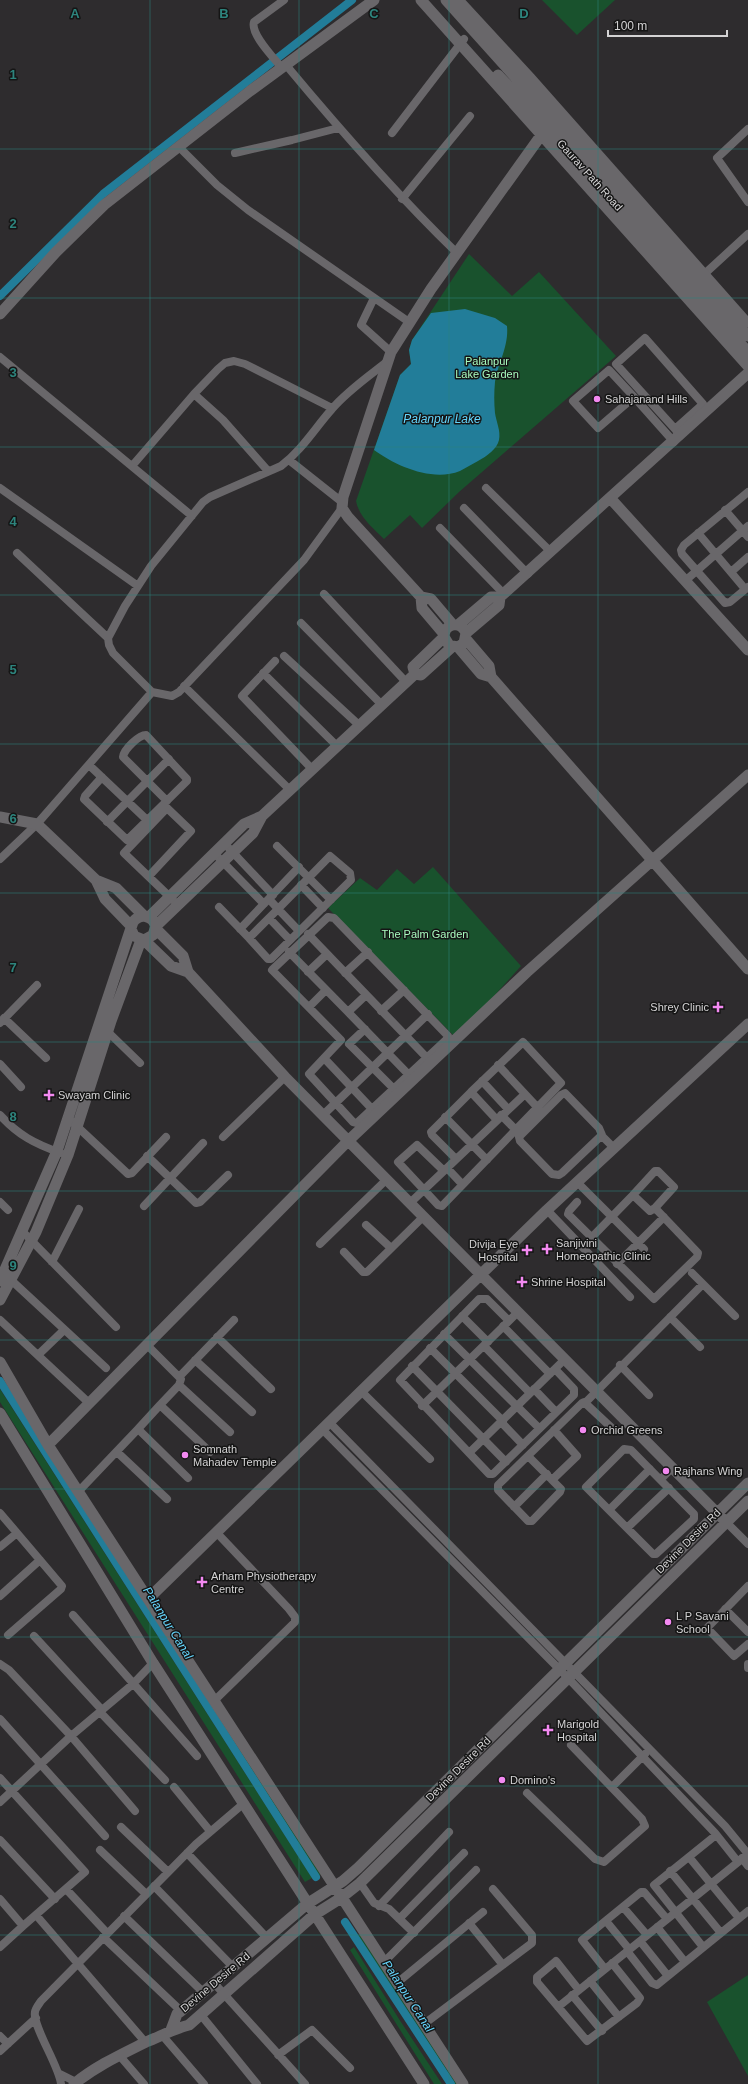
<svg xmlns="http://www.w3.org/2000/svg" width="748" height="2084" font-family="Helvetica,sans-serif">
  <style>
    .green { fill: #19522d }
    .water { fill: #227d99 }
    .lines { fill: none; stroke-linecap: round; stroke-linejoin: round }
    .canal { stroke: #227d99; stroke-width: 8 }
    .street { stroke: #69676a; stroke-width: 8 }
    .secondary { stroke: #69676a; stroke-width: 11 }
    .grid { fill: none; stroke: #2d847d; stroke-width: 1; stroke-opacity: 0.55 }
    .poi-dot { fill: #f389f1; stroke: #151515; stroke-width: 1.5 }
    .labels { text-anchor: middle; stroke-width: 3; stroke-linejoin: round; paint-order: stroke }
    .street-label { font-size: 11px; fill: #d4d3d4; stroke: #151515 }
    .park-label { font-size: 11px; fill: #a8fbbe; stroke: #151515 }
    .poi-label { font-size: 11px; fill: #d4d3d4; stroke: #151515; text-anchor: start }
    .water-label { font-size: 12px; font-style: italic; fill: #65d6fd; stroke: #151515 }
    .grid-label { font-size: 13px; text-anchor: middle; font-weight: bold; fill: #2d847d; stroke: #151515; stroke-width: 3; stroke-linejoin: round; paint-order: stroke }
  </style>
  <rect width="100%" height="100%" fill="#2e2c2e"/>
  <!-- green -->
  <path class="green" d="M542,0h73l-38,35z
    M469,254l43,42 27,-24 77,84 -157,136 -37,36 -12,-13 -26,24c-11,-11 -25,-22 -28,-38l44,-126 11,-11 -2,-14 3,-10z
    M433,867l88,99 -65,72 -128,-130 32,-30 17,12 20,-21 17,15z
    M0,1389l312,489 -7,4 -305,-480z
    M143,1599l178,275 -3,2z
    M361,1933l99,151h-5l-97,-148z
    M354,1947l45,72 43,65h-8l-84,-134z
    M748,1975v101l-41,-74z"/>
  <!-- water -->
  <path class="water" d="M465,309l30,9 12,8c2,20 -9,37 -12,56 -1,10 -1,21 0,31 1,8 6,18 4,27 -2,9 -12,16 -21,21 -6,3 -12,7 -18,10 -28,11 -64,-5 -86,-21l26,-75 11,-11 -2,-14 3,-10 19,-27z"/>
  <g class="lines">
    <!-- canal -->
    <path class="canal" d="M0,296l103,-102 249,-194
      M0,1381l316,496
      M345,1922l106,162"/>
    <!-- street -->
    <path class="street" d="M286,65c55,66 109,128 171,188
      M282,68c-8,-10 -32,-34 -28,-46l30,-22
      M748,129l-31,29 31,44
      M392,133l72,-94
      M179,147l38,38 31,25 161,112
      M235,153l57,-13 46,-12
      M402,199l68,-83
      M700,278l48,-44
      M374,298l-13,27 30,27
      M0,357l192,159
      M194,394l29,26 45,51
      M634,397l-25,-27 -36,31 25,27 36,-31 40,45
      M675,429l28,-25 -58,-66 -29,26 59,65 5,7
      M289,460l53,42
      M132,466l62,-72 24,-25 7,-6 9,-2 11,3 87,44
      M0,488l138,98
      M486,488l65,64
      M748,492l-64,53 -3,5 1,4 43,49 5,-1 18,-15
      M464,508l64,66
      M725,510l23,27
      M440,528l64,66
      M698,533l47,56
      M17,553l91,85
      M731,572l17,-15
      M685,581l63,-55
      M324,594l82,88
      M301,623l81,82
      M284,656l76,70
      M275,661l-33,35 70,73
      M263,673l74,73
      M184,686l105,103
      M152,692l20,4 7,-4 125,-132 38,-52
      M89,765l58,55
      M102,777l-17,19 -1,3 43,41 60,-59v-2l-41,-44c-7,0 -22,14 -23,22l44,44
      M107,822l62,-63
      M224,843l49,52
      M277,846l54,54
      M214,853l50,51
      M0,859l37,-35 115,-132 -39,-39 -4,-8 -1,-7 17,-32 26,-40 52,-64 7,-5 71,-31c21,-16 34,-38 51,-57 15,-18 37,-33 56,-48
      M149,876l42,-45 -24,-23 -43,45 49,47
      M301,885l22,23
      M269,899l9,10 52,-53 20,17 1,7 -80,79h-3l-19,-21 29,-29 21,22
      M219,907l30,31
      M328,917l6,1 114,118 -2,4 -89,83 -4,-1 -44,-48 32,-34 -69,-70z
      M269,918l21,22
      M240,929l59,-62
      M308,934l122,127
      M289,952l59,60
      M308,972l19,-18
      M345,973l23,-21
      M366,995l-18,17 61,63
      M309,1007l17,-17
      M381,1011l23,-21
      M4,1018l42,40
      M0,1023l37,-38
      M365,1029l-16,15 45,45
      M108,1032l32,31
      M324,1058l48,51
      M0,1064l21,23
      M498,1065l40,43
      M482,1081l26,28
      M565,1093l34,35 3,7 -40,38 -3,2 -7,-1 -32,-33 -1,-4 42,-42z
      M0,1115c18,20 35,29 61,38
      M323,1115l105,-101
      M501,1115l15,15
      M445,1117l42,43
      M69,1119l59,55 4,-1 34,-36
      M601,1135l12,12
      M223,1137l62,-60
      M147,1156l49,47 4,-1 28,-27
      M456,1159l-24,-24 -1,-3 40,-40 26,28
      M447,1168l15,16
      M444,1171l-27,-26 -19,17 40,43 4,1 119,-123 -38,-41 -52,50
      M577,1182l67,67
      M0,1202l8,8
      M577,1202l-8,9 -1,3 86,85 43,-42 1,-4 -43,-45 19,-21 -16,-16h-3l-22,24
      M410,1203l115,-109
      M144,1206l59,-63
      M547,1210l83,87
      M366,1225l25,23
      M23,1232l93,95
      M592,1237l41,-42 17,16 5,-3
      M320,1244l66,-64
      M344,1252l19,20h4l56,-55
      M52,1262l27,-53
      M617,1264l47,-47
      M692,1273l11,11
      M11,1280l95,88
      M462,1316l26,26
      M670,1317l30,30
      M0,1320l89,83
      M509,1321l-22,-22h-8l-79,81 89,94h4l81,-79v-6l-19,-20
      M503,1326l47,48
      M444,1334l95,94
      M217,1337l54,52
      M147,1345l34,34 -2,6 -19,20 50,47
      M484,1346l46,47
      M430,1348l73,73
      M38,1355l26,-25
      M195,1360l57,52
      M620,1365l29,30
      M412,1366l94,96
      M180,1376l54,-56
      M179,1385l51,47
      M534,1389l22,23
      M362,1392l68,67
      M586,1402l117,-118 32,32
      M422,1406l96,-94
      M501,1422l22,23
      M330,1423l395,403 23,28
      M138,1429l22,-24
      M323,1430l245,248 147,155 23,29
      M554,1430l23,26 -25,24 9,9 -1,3 -28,29h-4l-30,-31v-5l84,-82 2,-1 31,29
      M624,1449l7,1 63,64v5l-38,35h-3l-67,-67z
      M117,1452l50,47
      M469,1453l95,-93
      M528,1456l22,22
      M661,1479l11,-11
      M78,1492l60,-63 50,49
      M514,1507l33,-33
      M609,1510l41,-41
      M0,1513l62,73 -1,3 -53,46
      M726,1522l22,22
      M627,1528l42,-40
      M0,1547l17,-14
      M748,1586l-41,42 27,28 14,-12
      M0,1596l40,-36
      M725,1609l23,23
      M73,1615l124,141
      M34,1636l68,74
      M0,1664l9,6 62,66 64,75
      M748,1664v4
      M214,1701l81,-79v-5l-6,-8 -72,-76
      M100,1712l65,68
      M0,1719l105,117
      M0,1778l85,94 -62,54 -23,-27
      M174,1787l36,44
      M612,1787l33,-33
      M527,1793l68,66 9,3 41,-36 -3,-7 -71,-74
      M0,1802l71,-66 62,-52 20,-21
      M121,1827l47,45
      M0,1840l55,59
      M100,1850l46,44
      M187,1853l80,85
      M689,1857l50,61
      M742,1858l6,8
      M670,1871l51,62
      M360,1883l14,20 15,6 25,24
      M154,1886l79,81
      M66,1889l41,44
      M379,1906l70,-74
      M623,1907l24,28
      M36,1915l110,128
      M124,1916l79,76
      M399,1919l65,-66
      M606,1921l23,28
      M469,1923l34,42
      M657,1927l28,35
      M103,1937l78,74
      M640,1941l28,35
      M0,1947l23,-21
      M703,1947l-49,-62 62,-50
      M627,1951l25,32 5,2 91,-74
      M384,1962l92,-92
      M605,1969l-23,-29 59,-48h3l23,27
      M590,1981l29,36
      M214,1983l91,101
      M397,1983l86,-71
      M579,1990l-23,-29 -19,16v5l50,59 50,-38 3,-5 -28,-35
      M572,1995l30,36
      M558,2007l190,-153
      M201,2015l56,69
      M424,2024l108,-81v-8l-39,-46
      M162,2035l42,49
      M0,2036l8,8
      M0,2051l36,-33
      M119,2055l25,29
      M278,2055l34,-25 38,38
      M60,2074l16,8
      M61,2084c-2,-19 -29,-58 -26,-72 0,-3 4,-8 6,-11l155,-157 47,-40"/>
    <!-- secondary -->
    <path class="secondary" d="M421,0l327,366
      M446,0l302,336
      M458,0l72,78 216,244
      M498,75l49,52 201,225
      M0,314l56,-62 48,-47 146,-114 124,-91
      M611,499l137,151
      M421,597l1,11 22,26
      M453,625l-22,-26 -10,-2 -73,-80 -6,-9 1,-11 48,-145 40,-63 116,-162
      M458,625l33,-28h9
      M466,633l33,-28 1,-8 248,-224
      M466,639l23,27 2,11
      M458,647l23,27 10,3 257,292
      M415,674l-2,-7 31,-30c0,-14 17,-17 22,-4l-2,10 -6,4 -9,-2 -5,-8
      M415,674l6,1 31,-28
      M0,817l37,7 59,56 20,8 27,27
      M96,880l9,19 26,27
      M149,917l95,-93 18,-8
      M156,926l97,-93 9,-17 153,-142
      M156,929l27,27 5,16 97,105 441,445
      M144,940l27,26 17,6
      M0,1281l57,-130 76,-229c7,-9 19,-7 23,4l-3,9 -9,5 -10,-4 -3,-7
      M0,1300l36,-68 32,-77 43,-134 30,-81
      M0,1362l48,83 415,639
      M0,1413l153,250 271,421
      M48,1445l300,-304 179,-169 221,-197
      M148,1599l399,-389 201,-186
      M171,2030l6,-16 4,-3 126,-107 36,-23 15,-13 390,-385
      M74,2084c22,-18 46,-29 72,-42 15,-6 27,-13 43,-17l125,-110 27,-17 19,-15 388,-382"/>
  </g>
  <!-- grid -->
  <path class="grid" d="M150,0v2084M299,0v2084M449,0v2084M598,0v2084M0,149h748M0,298h748M0,447h748M0,595h748M0,744h748M0,893h748M0,1042h748M0,1191h748M0,1340h748M0,1489h748M0,1637h748M0,1786h748M0,1935h748"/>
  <!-- markers -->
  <g class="poi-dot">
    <circle cx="597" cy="399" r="4"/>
    <path d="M716 1001h4v4h4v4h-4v4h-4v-4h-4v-4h4z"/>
    <path d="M47 1089h4v4h4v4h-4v4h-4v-4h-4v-4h4z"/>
    <path d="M545 1243h4v4h4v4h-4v4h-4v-4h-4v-4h4z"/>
    <path d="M525 1244h4v4h4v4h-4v4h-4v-4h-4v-4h4z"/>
    <path d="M520 1276h4v4h4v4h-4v4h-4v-4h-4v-4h4z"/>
    <circle cx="583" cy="1430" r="4"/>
    <circle cx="185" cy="1455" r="4"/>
    <circle cx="666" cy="1471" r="4"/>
    <path d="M200 1576h4v4h4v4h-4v4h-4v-4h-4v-4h4z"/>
    <circle cx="668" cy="1622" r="4"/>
    <path d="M546 1724h4v4h4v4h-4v4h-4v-4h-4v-4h4z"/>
    <circle cx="502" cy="1780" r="4"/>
  </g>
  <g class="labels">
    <!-- street labels -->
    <g class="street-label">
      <text transform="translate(590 175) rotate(48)" y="4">Gaurav Path Road</text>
      <text transform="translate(688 1541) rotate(-45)" y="4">Devine Desire Rd</text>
      <text transform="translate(458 1769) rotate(-45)" y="4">Devine Desire Rd</text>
      <text transform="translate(215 1982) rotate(-40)" y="4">Devine Desire Rd</text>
    </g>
    <!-- park labels -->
    <g class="park-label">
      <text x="487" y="365">Palanpur<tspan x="487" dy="13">Lake Garden</tspan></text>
      <text x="425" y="938">The Palm Garden</text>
    </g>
    <!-- poi labels -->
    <g class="poi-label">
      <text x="605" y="403">Sahajanand Hills</text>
      <text x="709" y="1011" text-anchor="end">Shrey Clinic</text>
      <text x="58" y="1099">Swayam Clinic</text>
      <text x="556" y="1247">Sanjivini<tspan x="556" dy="13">Homeopathic Clinic</tspan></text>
      <text x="518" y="1248" text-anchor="end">Divija Eye<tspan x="518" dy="13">Hospital</tspan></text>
      <text x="531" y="1286">Shrine Hospital</text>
      <text x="591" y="1434">Orchid Greens</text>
      <text x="193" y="1453">Somnath<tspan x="193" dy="13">Mahadev Temple</tspan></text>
      <text x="674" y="1475">Rajhans Wing</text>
      <text x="211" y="1580">Arham Physiotherapy<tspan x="211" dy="13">Centre</tspan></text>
      <text x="676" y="1620">L P Savani<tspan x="676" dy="13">School</tspan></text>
      <text x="557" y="1728">Marigold<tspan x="557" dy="13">Hospital</tspan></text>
      <text x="510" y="1784">Domino's</text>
    </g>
    <!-- water labels -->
    <g class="water-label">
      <text x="442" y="423">Palanpur Lake</text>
      <text transform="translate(168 1623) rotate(58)" y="4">Palanpur Canal</text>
      <text transform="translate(408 1996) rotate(57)" y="4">Palanpur Canal</text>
    </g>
  </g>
  <g class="grid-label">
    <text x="75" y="18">A</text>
    <text x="224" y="18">B</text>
    <text x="374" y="18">C</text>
    <text x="524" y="18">D</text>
    <text x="13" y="79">1</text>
    <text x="13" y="228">2</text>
    <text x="13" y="377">3</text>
    <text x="13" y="526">4</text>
    <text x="13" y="674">5</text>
    <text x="13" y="823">6</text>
    <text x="13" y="972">7</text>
    <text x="13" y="1121">8</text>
    <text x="13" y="1270">9</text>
  </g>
  <!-- scale -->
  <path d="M608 30v6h119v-6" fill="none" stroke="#d4d3d4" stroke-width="2"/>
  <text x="614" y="30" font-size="12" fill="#d4d3d4" stroke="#151515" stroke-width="3" paint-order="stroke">100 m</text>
</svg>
